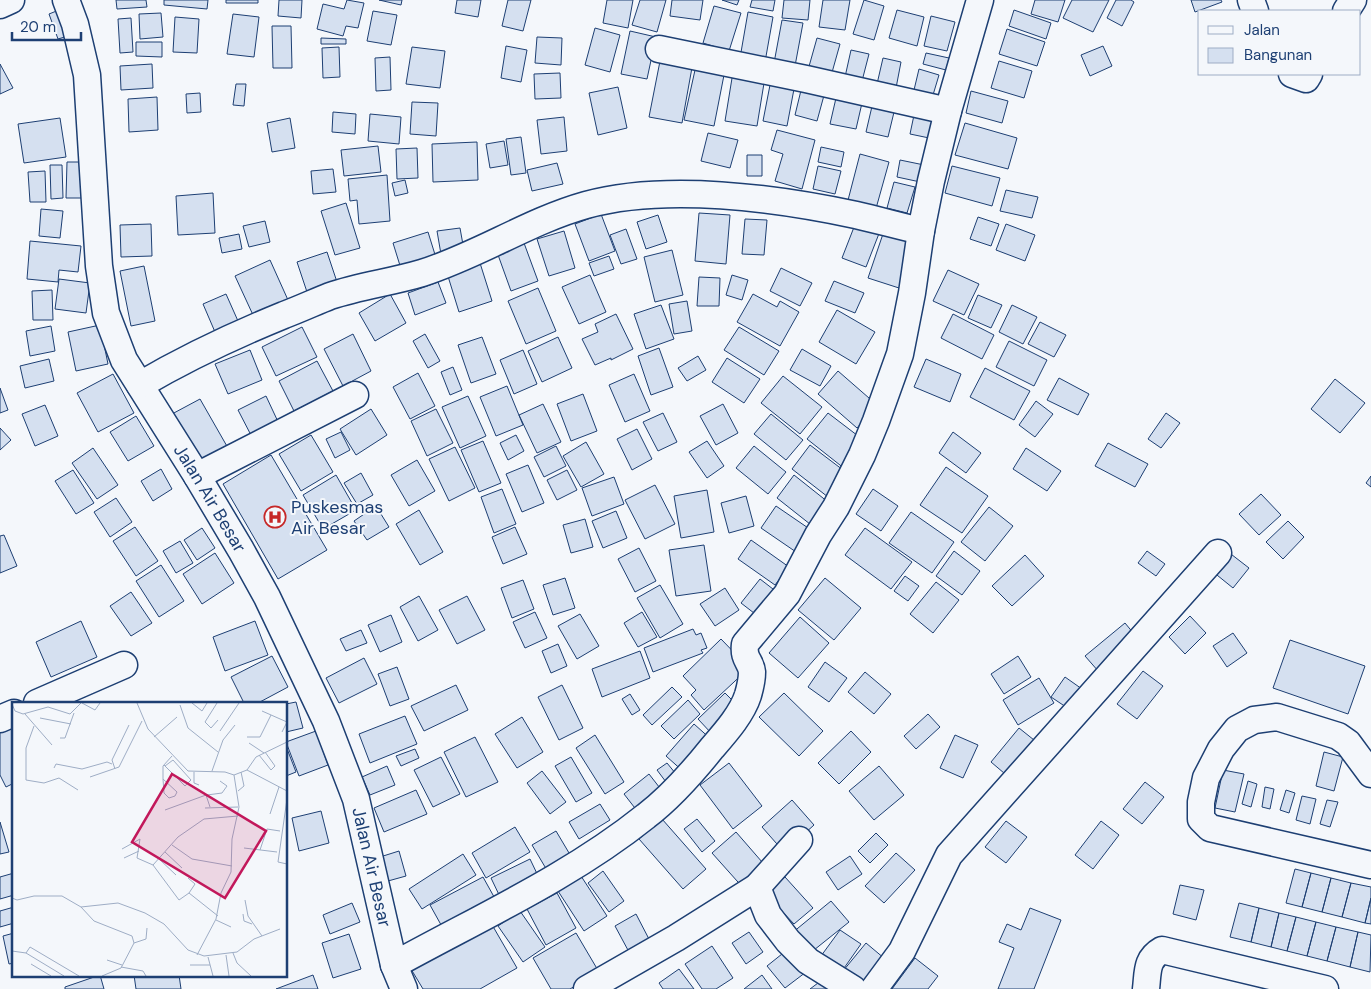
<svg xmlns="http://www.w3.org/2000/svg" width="1371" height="989" font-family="'DM Sans',sans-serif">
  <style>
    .building { fill: #d5e0f0; stroke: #1d3f73 }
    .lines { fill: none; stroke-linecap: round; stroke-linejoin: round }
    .minor-casing { stroke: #1d3f73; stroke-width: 29 }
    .minor { stroke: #f4f7fb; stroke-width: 26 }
    .labels { text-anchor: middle; stroke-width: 4; stroke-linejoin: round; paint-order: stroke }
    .street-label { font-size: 18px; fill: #1d3f73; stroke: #f4f7fb }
    .poi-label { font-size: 18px; fill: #1d3f73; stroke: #f4f7fb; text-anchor: start }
    .inset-road { fill: none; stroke: #9eadc5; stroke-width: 1 }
    .view { fill: #c2185b; fill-opacity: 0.15; stroke: #c2185b; stroke-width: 2.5 }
    .inset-edge { fill: none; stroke: #1d3f73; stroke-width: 2.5 }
  </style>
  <rect width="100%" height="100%" fill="#f4f7fb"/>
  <!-- building -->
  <path class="building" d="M116,0h30l1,7 -30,2z
    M164,0h44l-1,9 -43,-4z
    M226,0h32v3h-32z
    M279,0h23l-1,18 -23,-2z
    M347,0l17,3 -6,25 -12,-2 -3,10 -26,-7 6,-25 21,5z
    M379,0h23l-1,5z
    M457,0h24l-3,17 -23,-4z
    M508,0h23l-8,31 -21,-5z
    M607,0h26l-5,28 -25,-5z
    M640,0h26l-9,32 -25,-7z
    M672,0h31l-3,20 -30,-4z
    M722,0h17l-2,5z
    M752,0h23l-2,11 -23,-4z
    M784,0h26l-2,20 -26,-2z
    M823,0h27l-5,30 -26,-3z
    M864,0l20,6 -10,34 -21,-6z
    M1035,0h30l-7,22 -27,-8z
    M1072,0h37l-16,32 -30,-14z
    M1116,0h15l3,2 -12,24 -15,-8z
    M1191,0h30l1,2 -27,10z
    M714,6l27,7 -12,38 -26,-8z
    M59,10l9,26 -10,3 -9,-25z
    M897,10l27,7 -7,29 -28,-8z
    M1014,10l37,13 -5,16 -37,-13z
    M373,11l24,4 -6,30 -24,-4z
    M748,12l25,5 -8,45 -25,-4z
    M161,13l2,24 -23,2 -1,-25z
    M233,14l26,3 -5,40 -27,-3z
    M931,16l24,6 -8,29 -23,-5z
    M175,17l24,2 -2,34 -24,-1z
    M131,18l2,34 -13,1 -2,-34z
    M782,20l21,3 -8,43 -21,-3z
    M272,26h19l1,42h-19z
    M595,28l25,7 -10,37 -25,-7z
    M1007,29l38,13 -8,24 -38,-12z
    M630,31l26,6 -9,42 -26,-5z
    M537,37l25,1 -1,27 -26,-2z
    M321,38l25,1v5h-25z
    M817,38l23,6 -9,32 -23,-6z
    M136,42h26v15l-26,-1z
    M506,46l21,4 -6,32 -20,-4z
    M1103,46l9,20 -22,10 -9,-21z
    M339,47l1,30 -17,1 -1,-30z
    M412,47l33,4 -5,37 -34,-4z
    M851,50l18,4 -7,27 -17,-4z
    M926,53l23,5 -3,12 -23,-6z
    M661,56l32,6 -11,61 -33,-6z
    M390,57l1,33 -15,1 -1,-33z
    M883,58l18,4 -5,26 -19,-4z
    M999,61l33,10 -8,27 -33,-10z
    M0,64l13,24 -13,6z
    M152,64l1,24 -32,2 -1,-24z
    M919,69l20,6 -6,20 -19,-5z
    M695,70l29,5 -10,51 -30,-6z
    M733,72l32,5 -8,49 -32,-5z
    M560,73l1,25 -26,1 -1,-25z
    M803,82l23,6 -9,33 -22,-6z
    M236,84h10l-2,22 -11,-1z
    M770,85l24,4 -7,37 -24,-5z
    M618,87l9,41 -29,7 -9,-42z
    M971,91l37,10 -6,22 -36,-10z
    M200,93l1,19 -14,1 -1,-19z
    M157,97l1,33 -29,2 -1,-33z
    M836,98l26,5 -6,26 -26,-5z
    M412,102l26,1 -2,33 -26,-2z
    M873,102l22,6 -7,29 -22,-5z
    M333,112l23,2 -1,20 -23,-2z
    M370,114l31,3 -2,27 -31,-3z
    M914,115l24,5 -4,19 -24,-5z
    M564,117l3,34 -26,3 -4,-34z
    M60,118l6,39 -42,6 -6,-39z
    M290,118l5,30 -23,4 -5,-29z
    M965,123l52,15 -9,31 -53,-14z
    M777,130l38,10 -13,49 -27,-8 8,-27 -12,-4z
    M708,133l30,7 -8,28 -29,-7z
    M521,137l5,36 -15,2 -5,-36z
    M504,141l4,24 -18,3 -4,-24z
    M477,142l1,38 -45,2 -1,-38z
    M378,146l3,26 -37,4 -3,-26z
    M821,147l23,5 -3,15 -23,-5z
    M417,148l1,30 -21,1 -1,-30z
    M860,154l29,8 -14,50 -28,-8z
    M747,155h15v21h-15z
    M900,160l29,6 -4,17 -28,-6z
    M67,162h16l-1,36h-16z
    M557,163l6,21 -31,7 -5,-21z
    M50,165h12l1,33 -12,1z
    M818,166l23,5 -6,23 -22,-5z
    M952,166l48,12 -8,28 -47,-13z
    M333,169l3,23 -23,2 -2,-23z
    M45,171l1,31h-16l-2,-30z
    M387,175l3,46 -31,3 -2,-24 -7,1 -2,-22z
    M405,180l3,13 -13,3 -3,-13z
    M894,182l21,5 -8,26 -20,-5z
    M1006,190l32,7 -6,21 -32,-7z
    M213,193l2,40 -37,2 -2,-39z
    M346,203l14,45 -25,7 -14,-44z
    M41,209l22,2 -3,27 -21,-2z
    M699,213l31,2 -4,49 -31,-3z
    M601,214l14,37 -26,10 -14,-37z
    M658,215l9,27 -21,7 -9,-27z
    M978,217l21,7 -8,22 -21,-7z
    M745,219l22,1 -3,35 -22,-1z
    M265,221l5,21 -21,5 -6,-21z
    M856,222l24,9 -14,36 -24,-9z
    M151,224l1,32 -31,1 -1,-32z
    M1006,224l29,11 -10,26 -29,-11z
    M460,228l5,28 -23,4 -5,-29z
    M885,228l31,10 -17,50 -31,-10z
    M626,229l11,30 -16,5 -11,-29z
    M564,231l11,37 -26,8 -12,-37z
    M428,232l9,29 -35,11 -9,-29z
    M239,234l3,15 -20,4 -3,-15z
    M30,241l51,5 -3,26 -19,-2 -1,12 -31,-3z
    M524,243l14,38 -27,10 -14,-39z
    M672,250l11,45 -28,7 -11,-45z
    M327,252l10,30 -30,10 -10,-30z
    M609,256l5,13 -20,7 -5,-13z
    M270,260l18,40 -35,15 -18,-39z
    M480,263l12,38 -33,11 -12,-39z
    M144,266l11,55 -24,5 -11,-55z
    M781,268l31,15 -12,23 -30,-15z
    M948,270l31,14 -15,31 -31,-14z
    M590,275l16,37 -27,12 -17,-37z
    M732,275l16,5 -6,20 -16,-5z
    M699,277l21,1 -1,28h-22z
    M59,279l31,4 -4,30 -31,-4z
    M834,281l30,12 -9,20 -30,-12z
    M438,282l8,21 -31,12 -7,-22z
    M538,288l18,43 -30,13 -18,-43z
    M52,290l1,30h-20l-1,-29z
    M226,294l12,27 -23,11 -12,-28z
    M390,294l16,29 -31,18 -16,-28z
    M753,294l24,13 3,-6 19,11 -19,34 -43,-24z
    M978,295l24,10 -11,23 -23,-10z
    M687,301l5,30 -18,3 -5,-30z
    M661,305l13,34 -28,10 -12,-35z
    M1012,305l25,12 -14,27 -24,-12z
    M837,310l38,22 -19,32 -37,-22z
    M616,314l17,35 -22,11v-2l-16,7 -13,-26 16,-7 -3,-8z
    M953,314l41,21 -12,24 -41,-21z
    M1040,322l26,13 -12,22 -26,-13z
    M100,325l8,39 -32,7 -8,-39z
    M51,326l4,25 -25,5 -4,-25z
    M302,327l15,30 -41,19 -14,-29z
    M739,327l40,24 -15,24 -40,-25z
    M353,334l18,37 -28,15 -19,-37z
    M425,334l15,27 -12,7 -15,-27z
    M482,337l14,37 -25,9 -13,-38z
    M558,337l14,31 -30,14 -14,-31z
    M1009,341l38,19 -13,26 -38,-19z
    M659,348l14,39 -22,8 -13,-39z
    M802,349l29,17 -11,20 -30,-16z
    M250,350l12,30 -34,14 -13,-30z
    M523,350l14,34 -23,10 -14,-34z
    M698,356l8,14 -19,11 -9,-13z
    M727,358l33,21 -16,24 -32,-21z
    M49,359l5,22 -29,7 -5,-22z
    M926,359l35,15 -11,28 -36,-15z
    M317,361l16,30 -39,20 -15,-30z
    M453,367l9,23 -12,5 -9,-23z
    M985,368l45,23 -16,29 -44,-23z
    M838,371l39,34 -20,23 -39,-34z
    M418,373l17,33 -25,13 -17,-32z
    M113,374l21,39 -36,19 -21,-39z
    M634,374l16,37 -25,11 -16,-37z
    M783,376l39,31 -22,27 -39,-31z
    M1059,378l30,16 -11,21 -31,-15z
    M1335,379l30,24 -25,30 -29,-24z
    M507,386l16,39 -27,11 -16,-39z
    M0,388l8,22 -8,3z
    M583,394l14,37 -26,10 -14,-37z
    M266,396l14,30 -27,13 -15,-29z
    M468,396l18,40 -26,12 -18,-41z
    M200,399l28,49 -28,16 -28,-50z
    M1036,401l17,13 -18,23 -16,-12z
    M543,404l18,38 -24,11 -18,-38z
    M723,404l15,29 -22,12 -16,-29z
    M45,405l13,31 -23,10 -13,-32z
    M371,409l16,26 -31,20 -16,-26z
    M436,409l17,34 -26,13 -16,-35z
    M663,413l14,29 -19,9 -15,-29z
    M828,413l38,29 -21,27 -38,-30z
    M1166,413l14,10 -19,25 -13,-9z
    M771,414l32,26 -17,20 -32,-26z
    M136,416l18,30 -26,15 -18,-29z
    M0,428l11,12 -11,10z
    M637,429l15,30 -20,11 -15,-31z
    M341,432l9,18 -15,8 -9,-19z
    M953,432l28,21 -15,20 -27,-20z
    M311,435l22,37 -32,19 -22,-37z
    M516,435l8,16 -16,9 -8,-17z
    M483,441l18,42 -22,9 -18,-42z
    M707,441l17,25 -17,12 -18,-26z
    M586,442l18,32 -23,13 -18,-31z
    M1108,443l40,21 -13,23 -40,-21z
    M810,445l37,28 -19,24 -36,-28z
    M556,446l10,20 -22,11 -10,-20z
    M754,446l32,26 -18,22 -32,-26z
    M455,447l20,41 -26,13 -20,-42z
    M93,448l25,37 -21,14 -25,-36z
    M1026,448l35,23 -14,20 -34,-22z
    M271,455l56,95 -49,29 -55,-95z
    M417,460l18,31 -26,15 -18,-31z
    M528,465l16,38 -22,9 -16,-38z
    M946,467l42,29 -26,37 -42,-28z
    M161,469l11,20 -19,12 -12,-20z
    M73,470l21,33 -18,11 -21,-33z
    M567,470l10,20 -20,10 -10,-20z
    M361,473l12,22 -16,9 -13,-21z
    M336,475l20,35 -33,19 -20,-34z
    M794,475l39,31 -18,22 -38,-30z
    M1371,476v11l-5,-4z
    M614,477l10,27 -32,12 -10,-28z
    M655,485l20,39 -30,15 -20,-39z
    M502,489l14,35 -22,9 -13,-36z
    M873,489l25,17 -17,25 -25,-17z
    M707,490l7,42 -33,6 -7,-42z
    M1261,494l20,21 -22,20 -20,-21z
    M746,496l8,30 -25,7 -8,-30z
    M116,498l16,24 -22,15 -16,-25z
    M376,506l13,21 -22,13 -13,-19z
    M776,506l38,26 -15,22 -38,-26z
    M989,507l24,19 -28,35 -24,-19z
    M419,510l24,42 -23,13 -24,-41z
    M616,511l11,27 -24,10 -11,-27z
    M911,512l43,30 -22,31 -43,-30z
    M585,519l8,28 -22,6 -8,-28z
    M1288,521l16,16 -21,22 -17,-17z
    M135,527l23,34 -22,15 -23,-35z
    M515,527l12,27 -24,10 -11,-27z
    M202,528l13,20 -18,12 -13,-20z
    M865,528l47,34 -21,27 -46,-34z
    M4,535l13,31 -17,7v-37z
    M751,540l38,27 -14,18 -37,-26z
    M180,541l13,22 -17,10 -13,-22z
    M704,545l7,46 -35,5 -7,-46z
    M639,548l17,33 -21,11 -17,-33z
    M954,551l26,20 -18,24 -26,-19z
    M1147,551l18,13 -9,12 -18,-13z
    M1227,551l22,17 -16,20 -21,-17z
    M215,553l19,30 -32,21 -19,-30z
    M1025,555l19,21 -32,30 -20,-20z
    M161,565l23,36 -25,16 -23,-36z
    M905,576l14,10 -11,15 -14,-10z
    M565,578l10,30 -22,7 -10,-30z
    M825,578l36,30 -27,32 -36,-30z
    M760,579l22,17 -19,24 -22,-17z
    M523,580l11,29 -22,9 -11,-30z
    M936,582l23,18 -26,33 -23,-19z
    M660,585l23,39 -23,14 -23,-40z
    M725,588l14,22 -24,16 -15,-22z
    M131,592l21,31 -21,13 -21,-30z
    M419,596l19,34 -20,11 -18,-34z
    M467,596l18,34 -28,14 -18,-34z
    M535,612l12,26 -22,10 -12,-26z
    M642,612l15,25 -19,10 -14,-24z
    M580,614l19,32 -22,13 -19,-33z
    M391,615l11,27 -22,10 -12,-27z
    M1190,616l16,17 -21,21 -16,-17z
    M800,617l29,26 -31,35 -29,-25z
    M81,621l16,36 -46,20 -15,-35z
    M255,621l13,34 -43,16 -12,-34z
    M1125,623l14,17 -40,32 -14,-16z
    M693,629l3,6 5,-2 6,15 -6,2 2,3 -50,19 -9,-24z
    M361,630l6,13 -21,8 -6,-12z
    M1233,633l14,20 -20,14 -14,-21z
    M721,639l28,29 -45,42 -13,-15 5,-5 -13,-14z
    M1290,640l75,26 -17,48 -75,-26z
    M558,644l9,22 -16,7 -9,-22z
    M640,651l10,27 -48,19 -10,-28z
    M272,656l16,31 -30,16h-14l-13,-26z
    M1018,656l13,21 -27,17 -13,-20z
    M364,658l13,26 -38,19 -13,-25z
    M825,662l22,16 -18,24 -21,-15z
    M397,667l12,32 -19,7 -12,-32z
    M1143,671l20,15 -26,33 -20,-15z
    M865,672l26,22 -17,20 -26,-22z
    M1065,677l17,12 -13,20 -18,-12z
    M1039,678l15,25 -36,22 -15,-25z
    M456,685l12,25 -44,21 -13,-25z
    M562,685l21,43 -24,12 -21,-43z
    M672,687l10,10 -30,28 -9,-10z
    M725,693l14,14 -27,27 -14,-15z
    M784,693l39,38 -24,25 -40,-39z
    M630,694l10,16 -8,5 -10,-16z
    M688,700l12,14 -26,25 -13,-13z
    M296,702l7,26 -17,4v-28z
    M928,714l12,13 -24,22 -12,-13z
    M405,716l12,28 -47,19 -11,-29z
    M522,717l21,35 -26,16 -22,-34z
    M694,724l19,17 -28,32 -19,-17z
    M13,725l1,58 -8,4 -6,-12v-43z
    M1019,728l20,16 -28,35 -20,-17z
    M316,731l12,34 -29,11 -13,-34z
    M851,731l20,21 -32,32 -21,-21z
    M595,735l29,47 -19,12 -29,-46z
    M955,735l23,10 -15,33 -23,-10z
    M475,737l23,45 -32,15 -22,-45z
    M286,746l10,26 -10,4z
    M415,749l4,9 -18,8 -5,-10z
    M1324,752l19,5 -9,34 -18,-5z
    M441,757l19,37 -27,13 -19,-37z
    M571,757l21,36 -16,9 -21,-36z
    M667,763l9,11 -10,8 -9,-12z
    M729,763l33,43 -29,23 -33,-44z
    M387,766l8,19 -25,10 -8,-18z
    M879,766l25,29 -30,25 -25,-29z
    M1223,770l21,4 -9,38 -20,-4z
    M542,771l24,31 -16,12 -23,-31z
    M649,774l14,18 -25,20 -14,-18z
    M1248,781l9,3 -6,23 -9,-3z
    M1145,782l19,15 -22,27 -19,-15z
    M1265,787l9,2 -4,20 -8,-2z
    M416,790l11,24 -43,18 -10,-24z
    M1286,790l9,3 -6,20 -9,-3z
    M1302,796l14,3 -6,25 -14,-4z
    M792,800l22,25 -30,27 -22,-25z
    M1327,800l11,2 -8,25 -10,-3z
    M600,804l10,16 -31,19 -10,-17z
    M321,811l8,32 -30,8 -7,-33z
    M662,819l44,50 -23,20 -44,-50z
    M697,819l18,22 -13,11 -18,-23z
    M1006,821l21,16 -21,26 -21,-16z
    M1101,821l18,14 -26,34 -18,-14z
    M0,822l9,30 -9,2z
    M515,827l15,25 -44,26 -14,-25z
    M556,831l19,32 -24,14 -19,-32z
    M736,832l33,38 -23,21 -34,-38z
    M876,833l12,12 -18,18 -12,-12z
    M399,851l7,25 -18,5 -8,-24z
    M896,853l19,17 -31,33 -19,-17z
    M463,854l13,21 -54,34 -13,-20z
    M850,856l12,18 -24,16 -12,-18z
    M530,859l11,23 -39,19 -11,-23z
    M1295,869l16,4 -9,34 -16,-4z
    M603,871l21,30 -15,11 -21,-29z
    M14,873v22l-14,4v-22z
    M1311,873l20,5 -9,34 -20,-5z
    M581,876l26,40 -23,15 -26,-40z
    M483,877l15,27 -53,28 -15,-27z
    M785,877l28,31 -19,16 -28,-30z
    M1331,878l20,5 -9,34 -20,-5z
    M1351,883l20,4v11l-6,25 -23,-6z
    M1180,885l24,5 -8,30 -23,-6z
    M557,893l19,35 -30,17 -19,-36z
    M1371,898v26l-6,-1z
    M831,901l18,21 -40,32 -17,-21z
    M352,903l8,19 -30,12 -7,-19z
    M1239,903l20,5 -8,34 -21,-5z
    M14,907v16l-14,4v-16z
    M1030,908l31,12 -27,69h-36l16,-41 -15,-6 8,-18 14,6z
    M1259,908l20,5 -8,34 -20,-5z
    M520,911l25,36 -22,15 -25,-36z
    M1279,913l17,4 -9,34 -16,-4z
    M636,914l14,27 -21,11 -14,-26z
    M1296,917l20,5 -9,34 -20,-5z
    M1316,922l20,5 -9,34 -20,-5z
    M491,923l26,45 -37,21h-57l-12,-20z
    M1336,927l22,5 -8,35 -23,-6z
    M840,930l21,14 -19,27 -21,-15z
    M749,932l14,20 -17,12 -14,-21z
    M1358,932l13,3 -1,37 -20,-5z
    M14,933v30l-5,1 -6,-28z
    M576,933l23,39 -29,17h-19l-18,-31z
    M349,934l12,35 -28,9 -11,-35z
    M866,943l25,21 -20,25 -28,-18z
    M712,946l21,32 -17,11h-14l-17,-25z
    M792,946l18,23 -25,19 -18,-22z
    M915,958l23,18 -10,13h-36z
    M679,969l15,20h-31l-4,-6z
    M100,975l4,14h-39v-2z
    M134,975h45l2,14h-45z
    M313,975l5,14h-42z
    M762,975l10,14h-28z
    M826,977l9,12h-25z"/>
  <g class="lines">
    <!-- minor casing -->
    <g class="minor-casing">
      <g id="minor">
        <path id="s1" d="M66,0l9,24 12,51 12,191 7,47 18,47 73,116 44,74 26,47 59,124 30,78 38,166 10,24"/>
        <path d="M1251,0l4,11"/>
        <path d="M0,5l11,-5"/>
        <path d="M1346,11l7,-11"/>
        <path d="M659,49l147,30 142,32"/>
        <path d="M1292,74l14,5 3,-5"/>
        <path d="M140,385c46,-27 95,-50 144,-70 16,-6 31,-13 46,-19 30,-10 62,-14 92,-23 57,-18 107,-52 164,-68 80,-22 190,-7 270,10 22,5 43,11 65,16"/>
        <path d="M197,476l158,-81"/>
        <path d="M37,703l87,-38"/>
        <path d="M0,719l14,-6"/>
        <path d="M1371,774l-23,-31 -10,-7 -61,-19 -23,3 -17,9 -16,20 -15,29 -5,24v17l9,9 161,37"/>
        <path d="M757,887l11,28 20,26 20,20 45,28"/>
        <path d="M394,965c85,-47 176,-88 252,-149 25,-19 46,-43 66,-68 13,-15 30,-34 36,-53 2,-7 4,-16 4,-23 -1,-11 -9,-12 -7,-28l42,-50 31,-59 18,-28 26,-52 14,-34 24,-67 12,-61 9,-62 10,-50 17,-70 32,-111"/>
        <path d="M587,989l89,-51 81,-51 42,-47"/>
        <path d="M874,989l28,-38 47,-96 269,-302"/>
        <path d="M1146,989c2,-17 0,-30 16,-39l163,39"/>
      </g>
    </g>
    <!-- minor -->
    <use href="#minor" class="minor"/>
  </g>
  <!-- icons -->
  <defs>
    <g id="hospital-ring" transform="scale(1.125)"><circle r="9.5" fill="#f4f7fb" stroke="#c62828" stroke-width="1.5"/><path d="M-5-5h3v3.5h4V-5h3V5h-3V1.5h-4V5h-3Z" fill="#c62828"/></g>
  </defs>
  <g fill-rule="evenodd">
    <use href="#hospital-ring" x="275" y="517"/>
  </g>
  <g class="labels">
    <!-- street labels -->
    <g class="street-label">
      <text dy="6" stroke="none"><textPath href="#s1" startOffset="530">Jalan Air Besar</textPath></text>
      <text dy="6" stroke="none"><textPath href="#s1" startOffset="935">Jalan Air Besar</textPath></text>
    </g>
    <!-- poi labels -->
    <g class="poi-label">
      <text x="291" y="513">Puskesmas<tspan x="291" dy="21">Air Besar</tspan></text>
    </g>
  </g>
  <!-- overview -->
  <g transform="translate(12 702)">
    <rect width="275" height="275" fill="#f4f7fb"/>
    <path class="inset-road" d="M70,1l13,7 5,-7M125,1l11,26 40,42 37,1 9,3M180,1l10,8 5,-8M205,1l-12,19 6,6 7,-8M0,2l3,7 8,3 25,-7 22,7 11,-11M168,3l8,23 30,24M250,9l25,11 -5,10M13,12l27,31M28,16l31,6M22,24l-8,22v32l18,3 15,-5 19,12M208,29l19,-28M142,35l23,-20M235,35h13l11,-22M48,36h5l9,-25M237,41l15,10M247,53l12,15 4,-4 -10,-14M152,63l21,21 6,-6 -18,-20 -8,6M42,66l2,-4 26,5 25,-7 5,2M103,67l-3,-9 17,-35M235,68l40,21M200,69l11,-31 12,-15M182,70v11l5,2M222,73l13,-5 9,-13 31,-15M78,75l29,-10 23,-46M151,77l14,13 -2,4 -6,2 -5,-5 -1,-14v-13l9,-10M226,89l6,-5 -3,-14M195,93l15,-2 5,-7 -7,-5M275,97l-9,63 9,2M193,106l33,-1M153,108l41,-15 4,12M258,112l9,-27M160,143l20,14 40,7M232,146l33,4M110,147l18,-10 -3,19 16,7M248,148l7,-21 13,2M153,150l17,16M112,156l15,-7M146,156l18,17M176,176l7,6 -6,9 -10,7 -26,-35 25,-28 26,-18 34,-3M177,191l29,23M0,196l5,2 17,-4h28l19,11 13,14 38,15 2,7 -13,25 -19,8M233,198l3,16 14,20M69,205l37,-4 27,10 19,11 24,26 16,6 33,-4 17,-13 26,-10M231,212l1,7 8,3M204,218l15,7M122,241l12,-4 1,-11M0,249l14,2 38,23M14,251l4,-6 49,29M221,251l4,10 14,13M185,253l19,-36 5,-26 10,-21 1,-33 7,-32 -5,-32M214,253l3,21M196,255l5,19M95,258l15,5M19,262l20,12M178,263h20M109,265l22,4 3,5"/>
    <path class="view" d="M160,72l94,57 -41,67 -93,-56z"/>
    <rect width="275" height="275" class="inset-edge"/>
  </g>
  <!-- legend -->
  <rect x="1198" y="10" width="162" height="65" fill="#f4f7fb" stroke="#9eadc5"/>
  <rect x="1208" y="26" width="25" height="8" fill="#f4f7fb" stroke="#9eadc5"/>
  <text x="1244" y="35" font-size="15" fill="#1d3f73">Jalan</text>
  <rect x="1208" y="48" width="25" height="15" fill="#d5e0f0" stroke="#9eadc5"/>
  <text x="1244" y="60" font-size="15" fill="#1d3f73">Bangunan</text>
  <!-- scale -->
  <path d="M12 32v8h69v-8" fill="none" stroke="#1d3f73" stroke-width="2.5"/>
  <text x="20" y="32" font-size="15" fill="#1d3f73" stroke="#f4f7fb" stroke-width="4" paint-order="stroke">20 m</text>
</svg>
